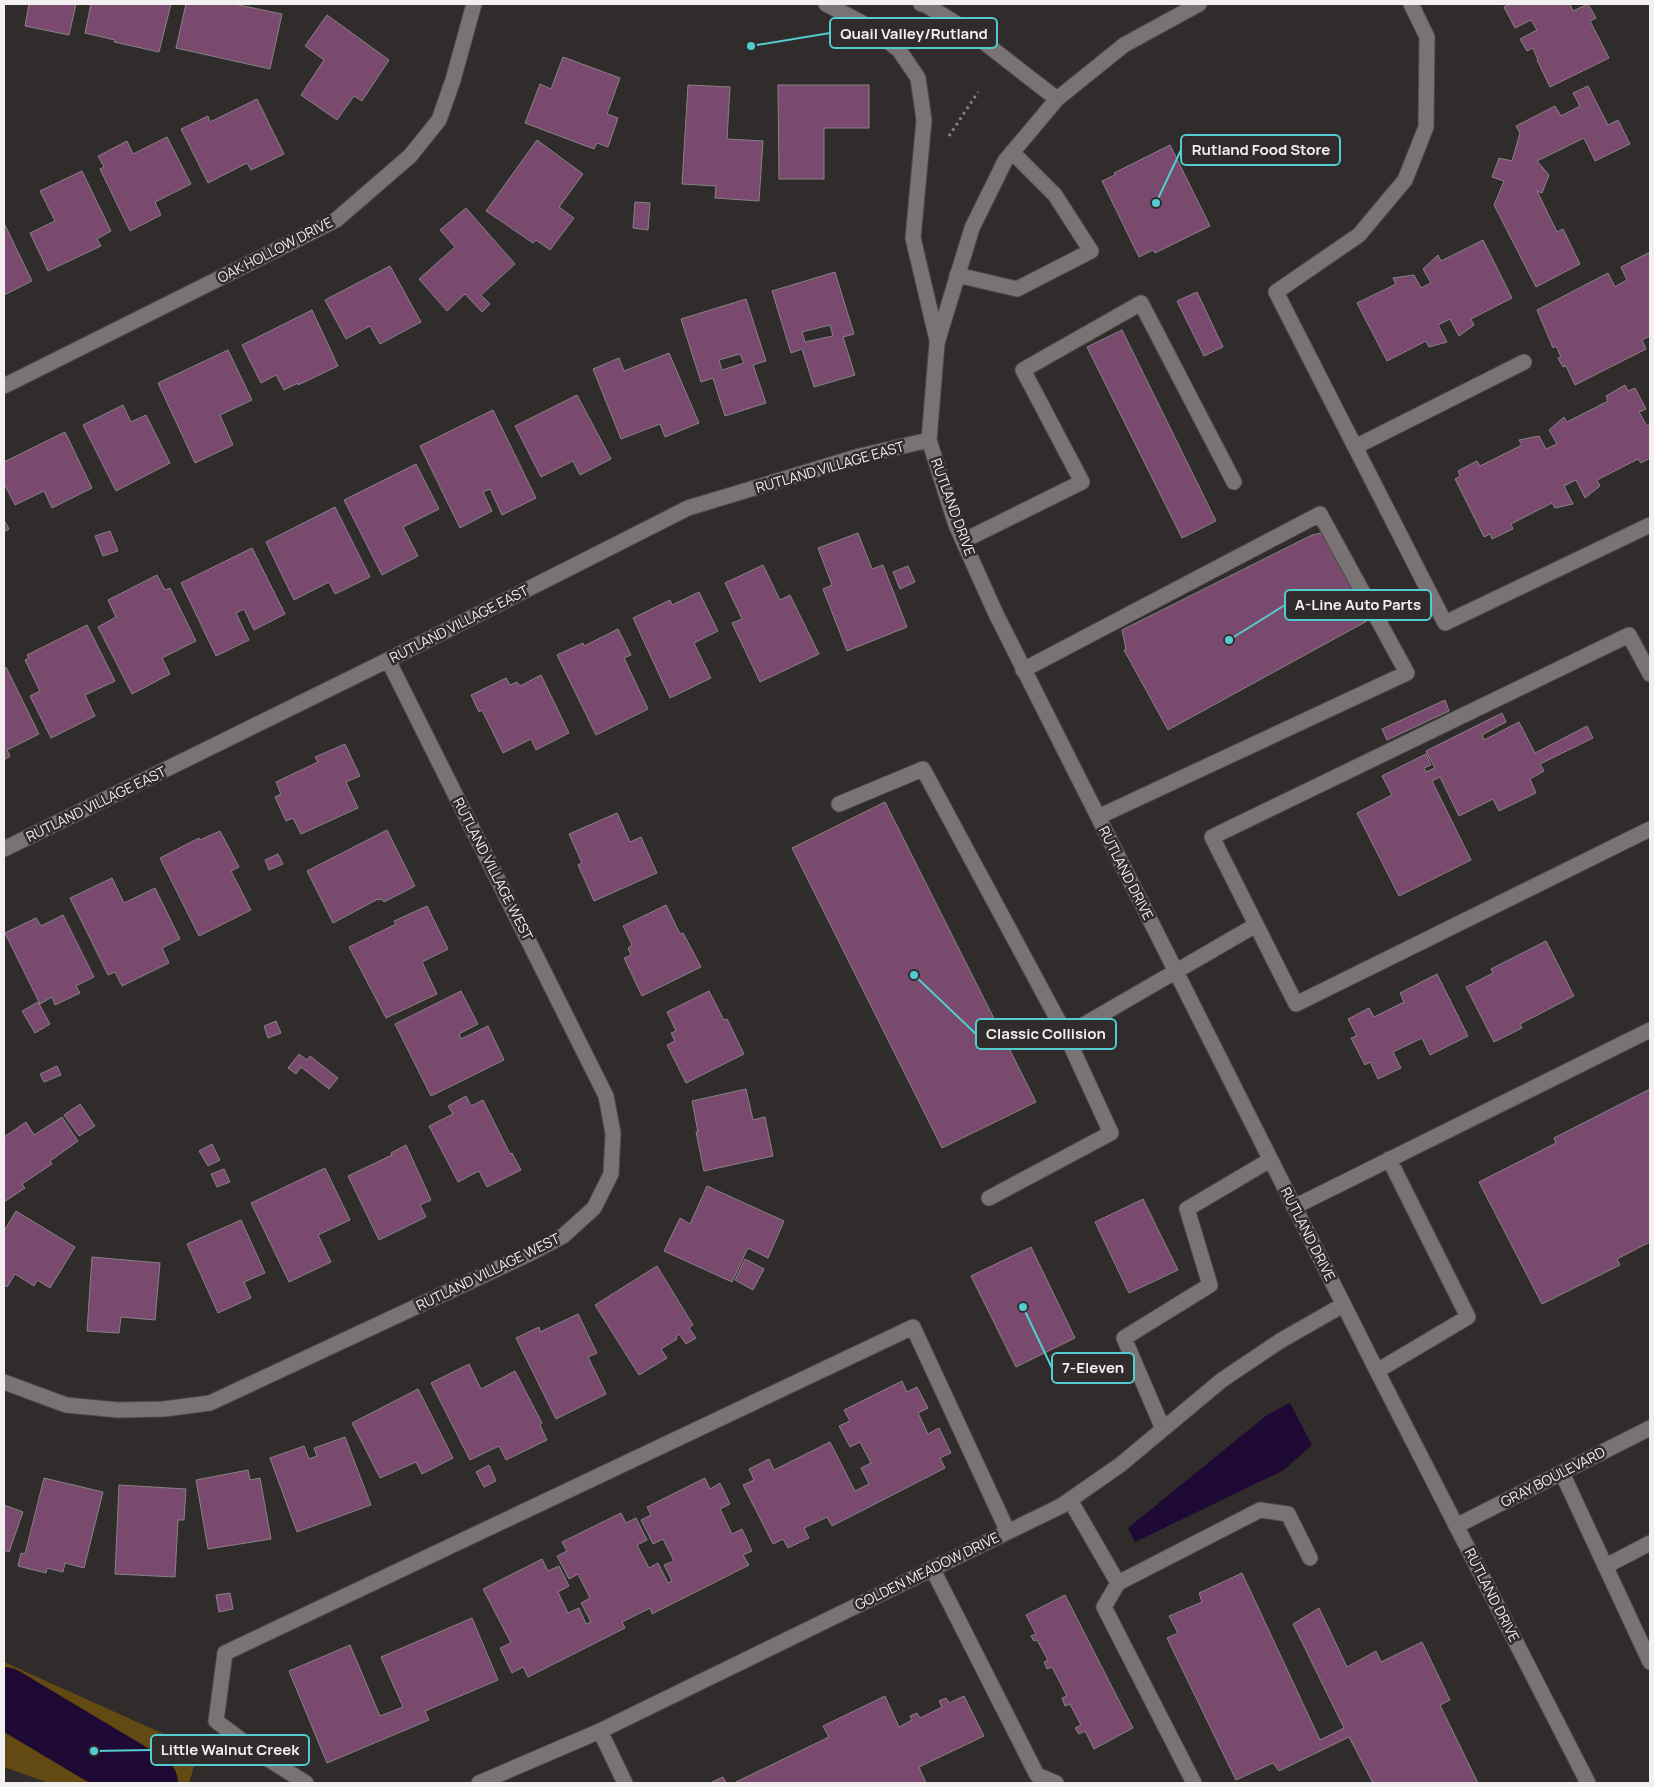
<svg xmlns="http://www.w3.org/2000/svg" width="1654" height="1787" font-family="Manrope,sans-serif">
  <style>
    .green { fill: #634912 }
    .water { fill: #1e0934 }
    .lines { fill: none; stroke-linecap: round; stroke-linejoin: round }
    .river { stroke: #1e0934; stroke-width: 60 }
    .building { fill: #794a6e; stroke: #888286; fill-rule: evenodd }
    .minor-casing { stroke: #4d494a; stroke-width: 17 }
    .path { stroke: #888384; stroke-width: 3; stroke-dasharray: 2.5 4; stroke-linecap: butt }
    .minor { stroke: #7a7373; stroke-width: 15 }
    .labels { text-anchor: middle; stroke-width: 5; stroke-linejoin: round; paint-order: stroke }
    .street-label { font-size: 14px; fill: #f3eff0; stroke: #312c2c }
    .leader { fill: none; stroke: #52cdcf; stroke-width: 2 }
    .callout-dot { fill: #52cdcf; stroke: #312c2c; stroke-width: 2 }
    .callout { fill: #312c2c; stroke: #52cdcf; stroke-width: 2 }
    .callout-label { font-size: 15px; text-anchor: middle; font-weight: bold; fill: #f3eff0 }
  </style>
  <rect width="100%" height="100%" fill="#312c2c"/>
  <!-- green -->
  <path class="green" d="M4,1662l195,88 -10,33h-140l-45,-16z"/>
  <!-- water -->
  <path class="water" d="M1290,1403l22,42 -28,25 -149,72 -7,-14 139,-113z"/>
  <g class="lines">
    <!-- river -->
    <path class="river" d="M4,1697l144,86"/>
  </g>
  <!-- building -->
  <path class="building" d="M27,4h49l-7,31 -44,-9 4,-22z
    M91,4h80l-12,48 -45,-10 1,-2 -30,-7z
    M186,4h48l48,10 -12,55 -94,-21z
    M1510,4h60l3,7 15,-7 8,14 -6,3 19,37 -59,29 -13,-27h1l-5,-12 -6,3 -7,-12 17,-9 -6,-10 -16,8 -11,-21z
    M327,15l62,45 -27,41 -8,-5 -17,24 -36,-25 23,-35 -19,-14z
    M563,57l57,21 -13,36 11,4 -10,29 -11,-4 -3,6 -69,-26 15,-39 11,5z
    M688,85l42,2 -3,52 36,2 -4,60 -44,-3 1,-12 -34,-2z
    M778,85h91v43h-45v51h-45z
    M1588,86l20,39 10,-5 12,24 -35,17 -11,-23 -47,23 12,14 -7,18 -5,-2 20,41 6,-3 17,35 -44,23 -42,-82 10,-24 -12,-4 7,-19 13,3 8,-28 -4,-7 39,-20 6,10 19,-10 -7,-13z
    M257,99l27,55 -33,16 -4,-7 -39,20 -27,-54 27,-13 2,6z
    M167,137l24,47 -36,18 6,13 -31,16 -30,-62 4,-2 -6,-11 29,-15 6,13z
    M537,140l46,34 -24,33 15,11 -24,32 -14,-10 -3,3 -47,-32z
    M1170,145l40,81 -55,27 -2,-3 -14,7 -37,-76 13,-6 -1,-2z
    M82,171l29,60 -14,8 4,7 -53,25 -18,-38 25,-12 -15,-30z
    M635,202l15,1 -2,27 -15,-2z
    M466,208l49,56 -34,31 9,9 -8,8 -17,-18 -18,17 -28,-32 36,-32 -15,-17z
    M4,223l28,58 -28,14z
    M1483,240l29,58 -41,21 3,6 -15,11 -9,-17 -12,6 9,17 -18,5 -3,-6 -39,20 -30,-58 39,-19 -3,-6 21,-3 7,13 10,-5 -8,-14 15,-14 3,6z
    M1650,252v84l-8,4 4,9 -71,36 -9,-19 -3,1 -5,-9 3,-1 -5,-11 -3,2 -16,-38 71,-37 7,14 1,-1 11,-6 -6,-13z
    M390,266l31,56 -41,22 -10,-18 -24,13 -21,-39z
    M835,272l19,62 -11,3 12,38 -41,12 -12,-38 -11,4 -19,-62zM830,325l3,11 -28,6 -3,-10z
    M1197,292l26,55 -19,9 -27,-55z
    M746,299l20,62 -13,4 13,38 -41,13 -12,-38 -12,4 -20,-63zM740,354l4,9 -22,7 -3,-10z
    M312,310l26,56 -40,19v-2l-14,7 -8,-15 -15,8 -19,-38z
    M1122,330l94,191 -34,17 -95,-191z
    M228,350l24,50 -32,15 13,30 -38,18 -37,-80z
    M669,353l30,70 -34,14 -5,-13 -39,15 -28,-70 26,-11 5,13z
    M1625,385l3,6 7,-3 11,21 -7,3 8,14 3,-2v34l-9,5 -3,-4 -41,21 3,6 -15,12 -9,-18 -12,6 9,18 -18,4 -3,-5 -41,21 2,5 -21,10 -2,-5 -6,3 -29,-58 5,-3 -2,-5 19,-10 3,5 42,-21 -3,-5 20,-4 7,13 11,-5 -8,-14 15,-13 3,5 41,-21 -2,-5z
    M577,395l34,64 -31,16 -7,-14 -32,16 -26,-51z
    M123,405l8,17 15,-7 24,48 -54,28 -33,-66z
    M493,410l43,88 -34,17 -12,-26 -7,3 9,19 -32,17 -40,-82z
    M65,432l27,56 -40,20 -8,-17 -29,14 -11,-22v-21z
    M416,464l23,45 -36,18 15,29 -36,19 -38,-75z
    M335,507l35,70 -35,17 -6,-12 -35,18 -28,-58z
    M4,520l5,9 -5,3z
    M110,531l8,20 -15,5 -8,-20z
    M1325,532l42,89 -199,109 -44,-80 2,-1 -4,-19 190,-95z
    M858,533l14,36 11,-4 24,62 -60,24 -24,-62 9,-4 -14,-37z
    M252,548l33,66 -31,16 -10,-21 -8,4 13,27 -33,16 -35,-73z
    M763,565l17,35 10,-5 29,59 -59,28 -28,-59 10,-4 -17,-36z
    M908,566l7,16 -15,7 -7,-17z
    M157,575l8,15 5,-2 26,53 -34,17 8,16 -38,20 -34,-67 18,-10 -8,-17z
    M699,592l19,39 -24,12 17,35 -41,20 -37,-80 37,-18 2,5z
    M87,625l28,56 -30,14 10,21 -44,22 -21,-42 10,-5 -15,-31 4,-2 -2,-3z
    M618,629l13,26 -7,3 24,51 -52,26 -39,-80 26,-12 1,3z
    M6,667l33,67 -32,16 3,6 -6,4v-91z
    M541,675l28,58 -33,17 -5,-11 -28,14 -21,-43 -3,2 -8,-17 35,-17 4,7 7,-3 3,4z
    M1445,700l4,11 -62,29 -5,-11z
    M1502,713l4,9 -24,13 2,5 35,-18 16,31 52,-27 6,12 -53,26 4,7 -14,8 6,14 -37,18 -6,-12 -34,17 -19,-39 -8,4 39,79 -72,36 -42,-83 35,-18 -10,-19 44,-22 5,11 -7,3 2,4 9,-4 -9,-17z
    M345,744l15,32 -14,6 12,26 -57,26 -8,-16 -7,3 -11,-24 6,-3 -5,-12 42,-20 -3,-5z
    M885,802l151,300 -94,46 -150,-300z
    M617,813l13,29 11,-5 16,36 -63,28 -16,-36 4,-2 -13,-29z
    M387,830l28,56 -31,16 -2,-3 -3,1 -1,-1 -45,24 -26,-52z
    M220,831l19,36 -8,4 20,39 -52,26 -39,-78 39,-20 1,2z
    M278,854l5,10 -14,6 -4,-10z
    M112,878l12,25 31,-15 25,51 -18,9 7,15 -47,23 -7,-14 -7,3 -38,-77z
    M666,905l14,29 3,-1 18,34 -59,29 -18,-38 7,-3 -3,-7 4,-3 -9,-19z
    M427,906l21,43 -26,13 15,32 -51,24 -37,-71 47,-23 -2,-3z
    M63,915l31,62 -18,9 4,7 -25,12 -3,-8 -12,7 -35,-71 31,-15 5,8z
    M1546,941l28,55 -54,28 2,4 -28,14 -28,-55 27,-14 -2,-4z
    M1437,974l31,62 -38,19 -8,-17 -29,14 8,16 -23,11 -8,-17 -5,3 -14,-27 6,-2 -9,-17 21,-11 5,9 30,-15 -4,-9z
    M461,991l17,33 -19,10 2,5 27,-13 16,34 -73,36 -36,-72z
    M709,991l15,29 3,-1 17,35 -58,29 -19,-38 8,-4 -4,-8 5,-2 -9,-19z
    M38,1002l12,22 -15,9 -13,-22z
    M276,1021l5,12 -13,5 -4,-12z
    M299,1054l8,6 3,-4 28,22 -9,11 -28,-22 -5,7 -8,-6z
    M57,1066l4,9 -17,7 -4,-8z
    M746,1089l7,31 12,-3 8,39 -69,15 -8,-39h2l-6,-31z
    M1650,1089v153l-33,17 3,6 -78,39 -63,-122 77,-39 -2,-5z
    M466,1096l5,10 12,-6 27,54 2,-1 9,17 -34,17 -8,-16 -21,11 -29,-56 24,-12 -5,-8z
    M80,1104l15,22 -16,10 -15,-21z
    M62,1117l16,24 -28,20 2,3 -30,20 3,4 -21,14v-65l22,-15 8,13z
    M212,1144l8,16 -12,6 -9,-15z
    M406,1145l25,55 -11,5 6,12 -47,23 -31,-64 44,-21 -1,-2z
    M325,1168l25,52 -32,15 13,27 -42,20 -38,-79z
    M224,1169l6,13 -13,5 -6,-13z
    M707,1186l77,35 -16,37 -20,-10 -16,34 -68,-31 16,-33 10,6z
    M1143,1199l35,71 -49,23 -34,-71z
    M16,1211l59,36 -25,41 -13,-8 -3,6 -19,-12 -8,13 -3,-3v-53z
    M241,1220l24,53 -21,9 7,16 -33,15 -31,-69z
    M1031,1247l44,91 -59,29 -45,-91z
    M92,1257l68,6 -5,57 -34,-3 -2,16 -32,-2z
    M745,1259l19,10 -11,21 -18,-10z
    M657,1266l36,59 -4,3 7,10 -10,6 -7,-10 -3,3 1,2 -16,10 6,9 -28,17 -44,-70z
    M578,1314l19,39 -9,4 18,37 -50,25 -40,-81 23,-11 1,5z
    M469,1364l12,25 34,-18 27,52 -2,2 7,15 -41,20 -7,-14 -29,14 -39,-77z
    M902,1381l5,11 10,-5 11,21 -10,5 10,21 11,-6 12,25 -11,5 5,10 -113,58 -5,-9 -23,11 5,10 -21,10 -5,-9 -10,5 -30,-59 11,-5 -5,-11 20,-10 5,11 56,-28 25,49 14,-7 -8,-16 10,-5 -11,-21 -10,5 -11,-21 11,-5 -6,-11z
    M418,1389l35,69 -31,16 -6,-12 -36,16 -28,-55z
    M345,1437l26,68 -74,27 -27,-74 34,-12 5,13 8,-3 -3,-8z
    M489,1465l7,16 -12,6 -8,-15z
    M248,1470l2,10 10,-2 11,61 -63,10 -12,-69z
    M44,1478l59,14 -19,76 -19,-5 -2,9 -16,-4 -1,5 -28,-7 3,-13 4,1z
    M705,1478l5,11 10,-6 10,21 -10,5 12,25 10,-5 10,22 -9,4 6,10 -97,49 -2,-6 -28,14 3,6 -97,49 -5,-10 -11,6 -12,-25 11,-5 -28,-54 59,-30 6,12 11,-5 10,20 -11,6 10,21 11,-5 7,16 5,-2 -10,-19 9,-5 -12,-24 -9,5 -12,-23 10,-5 -5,-9 59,-29 5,10 10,-5 11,22 -10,5 12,23 9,-5 10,20 4,-2 -8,-16 10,-4 -11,-22 -10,5 -12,-24 10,-5 -4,-8z
    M119,1485l67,4 -2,31h-6l-3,57 -60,-3z
    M4,1505l19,7 -14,40 -5,-2v2z
    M1242,1573l78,167 24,-12 -51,-104 26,-16 28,59 29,-16 5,11 41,-20 28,58 -10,5 38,78h-105l-24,-46 -70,34 -6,-8 -37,17 -69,-142 11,-5 -9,-17 33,-14 -3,-9z
    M230,1593l3,16 -14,3 -3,-17z
    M1065,1595l68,133 -39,21 -9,-18 -6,3 -4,-6 6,-3 -11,-21 -5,2 -3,-8 5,-2 -15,-29 -5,2 -3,-7 4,-2 -11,-20 -3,1 -3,-5 5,-2 -10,-19z
    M472,1618l26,62 -73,31 4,9 -102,43 -38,-92 61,-26 30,71 23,-9 -22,-50z
    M885,1696l14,31 13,-7 -2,-4 7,-3 3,5 22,-11 -3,-6 7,-3 3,5 15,-7 20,40 -65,31 7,16h-192l95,-46 -6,-11z
    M723,1777l3,6h-16z"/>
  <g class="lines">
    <!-- minor casing -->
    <g class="minor-casing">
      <path id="minor" d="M826,4l42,22 31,24 19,28 6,42 -11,118 24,102
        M921,4l5,1 46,28 85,66
        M1199,4l-75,41 -67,54 -52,62 -33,67 -35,115 -8,97 27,85 40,89 381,757 211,412
        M1411,4l16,33 -1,90 -21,53 -46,55 -83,57 169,331 205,-98
        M957,275l60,14 74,-38 -36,-56 -43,-43
        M4,386l332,-166 74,-64 29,-36 14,-40 21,-76
        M1355,447l169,-85
        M963,541l119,-59 -59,-112 118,-67 93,179
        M1023,670l297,-156 87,159 -309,144
        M1650,674l-21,-39 -417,202 84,167 354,-175
        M839,804l84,-35 143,266
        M4,849l384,-189 300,-152 172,-52 69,-16
        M989,1198l122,-65 -45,-98 190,-110
        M1294,1207l356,-177
        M1377,1371l91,-54 -79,-158
        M4,1382l62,23 52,5 46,-1 46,-6 321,-150 32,-17 31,-28 17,-34 2,-41 -7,-37 -218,-436
        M1163,1429l-39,-91 86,-53 -23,-76 83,-49
        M1562,1473l88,189
        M1070,1500l48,83 142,-73 28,4 22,44
        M1456,1526l194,-98
        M1606,1566l44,-23
        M932,1568l105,207 19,8
        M1118,1583l-14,24 90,176
        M600,1731l25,52
        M306,1783l-46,-29 -44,-33 9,-68 688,-326 95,205
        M479,1783l121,-52 461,-225 59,-41 102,-85 58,-39 63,-36"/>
    </g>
    <!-- path -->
    <path class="path" d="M949,136l29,-44"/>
    <!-- minor -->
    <use href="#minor" class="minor"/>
  </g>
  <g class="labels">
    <!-- street labels -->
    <g class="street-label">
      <text transform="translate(275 250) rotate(-27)" y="5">OAK HOLLOW DRIVE</text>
      <text transform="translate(830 467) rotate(-16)" y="5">RUTLAND VILLAGE EAST</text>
      <text transform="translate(953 507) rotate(70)" y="5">RUTLAND DRIVE</text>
      <text transform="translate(459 624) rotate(-27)" y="5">RUTLAND VILLAGE EAST</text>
      <text transform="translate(96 804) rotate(-26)" y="5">RUTLAND VILLAGE EAST</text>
      <text transform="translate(493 869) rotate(63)" y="5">RUTLAND VILLAGE WEST</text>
      <text transform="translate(1126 873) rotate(63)" y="5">RUTLAND DRIVE</text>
      <text transform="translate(1308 1234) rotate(63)" y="5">RUTLAND DRIVE</text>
      <text transform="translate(488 1272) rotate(-26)" y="5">RUTLAND VILLAGE WEST</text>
      <text transform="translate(1553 1477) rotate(-27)" y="5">GRAY BOULEVARD</text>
      <text transform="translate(927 1571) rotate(-26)" y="5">GOLDEN MEADOW DRIVE</text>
      <text transform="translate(1492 1595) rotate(63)" y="5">RUTLAND DRIVE</text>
    </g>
  </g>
  <!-- callouts -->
  <path class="leader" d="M751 46L830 33M1156 203L1181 150M1229 640L1285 605M914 975L976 1034M1023 1307L1052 1368M94 1751L151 1750"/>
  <g class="callout-dot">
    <circle cx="751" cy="46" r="5"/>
    <circle cx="1156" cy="203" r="5"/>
    <circle cx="1229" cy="640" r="5"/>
    <circle cx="914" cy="975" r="5"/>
    <circle cx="1023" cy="1307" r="5"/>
    <circle cx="94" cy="1751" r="5"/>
  </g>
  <g class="callout">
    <rect x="830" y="18" width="167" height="30" rx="5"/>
    <rect x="1181" y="135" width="159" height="30" rx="5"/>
    <rect x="1285" y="590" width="146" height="30" rx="5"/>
    <rect x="976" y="1019" width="140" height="30" rx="5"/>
    <rect x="1052" y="1353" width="82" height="30" rx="5"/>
    <rect x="151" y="1735" width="158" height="30" rx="5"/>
  </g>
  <g class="callout-label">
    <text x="914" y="39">Quail Valley/Rutland</text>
    <text x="1261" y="155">Rutland Food Store</text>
    <text x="1358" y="610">A-Line Auto Parts</text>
    <text x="1046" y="1039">Classic Collision</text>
    <text x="1093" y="1373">7-Eleven</text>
    <text x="230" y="1755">Little Walnut Creek</text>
  </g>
  <!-- border -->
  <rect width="1654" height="1787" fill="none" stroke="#f3eff0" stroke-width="10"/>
</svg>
